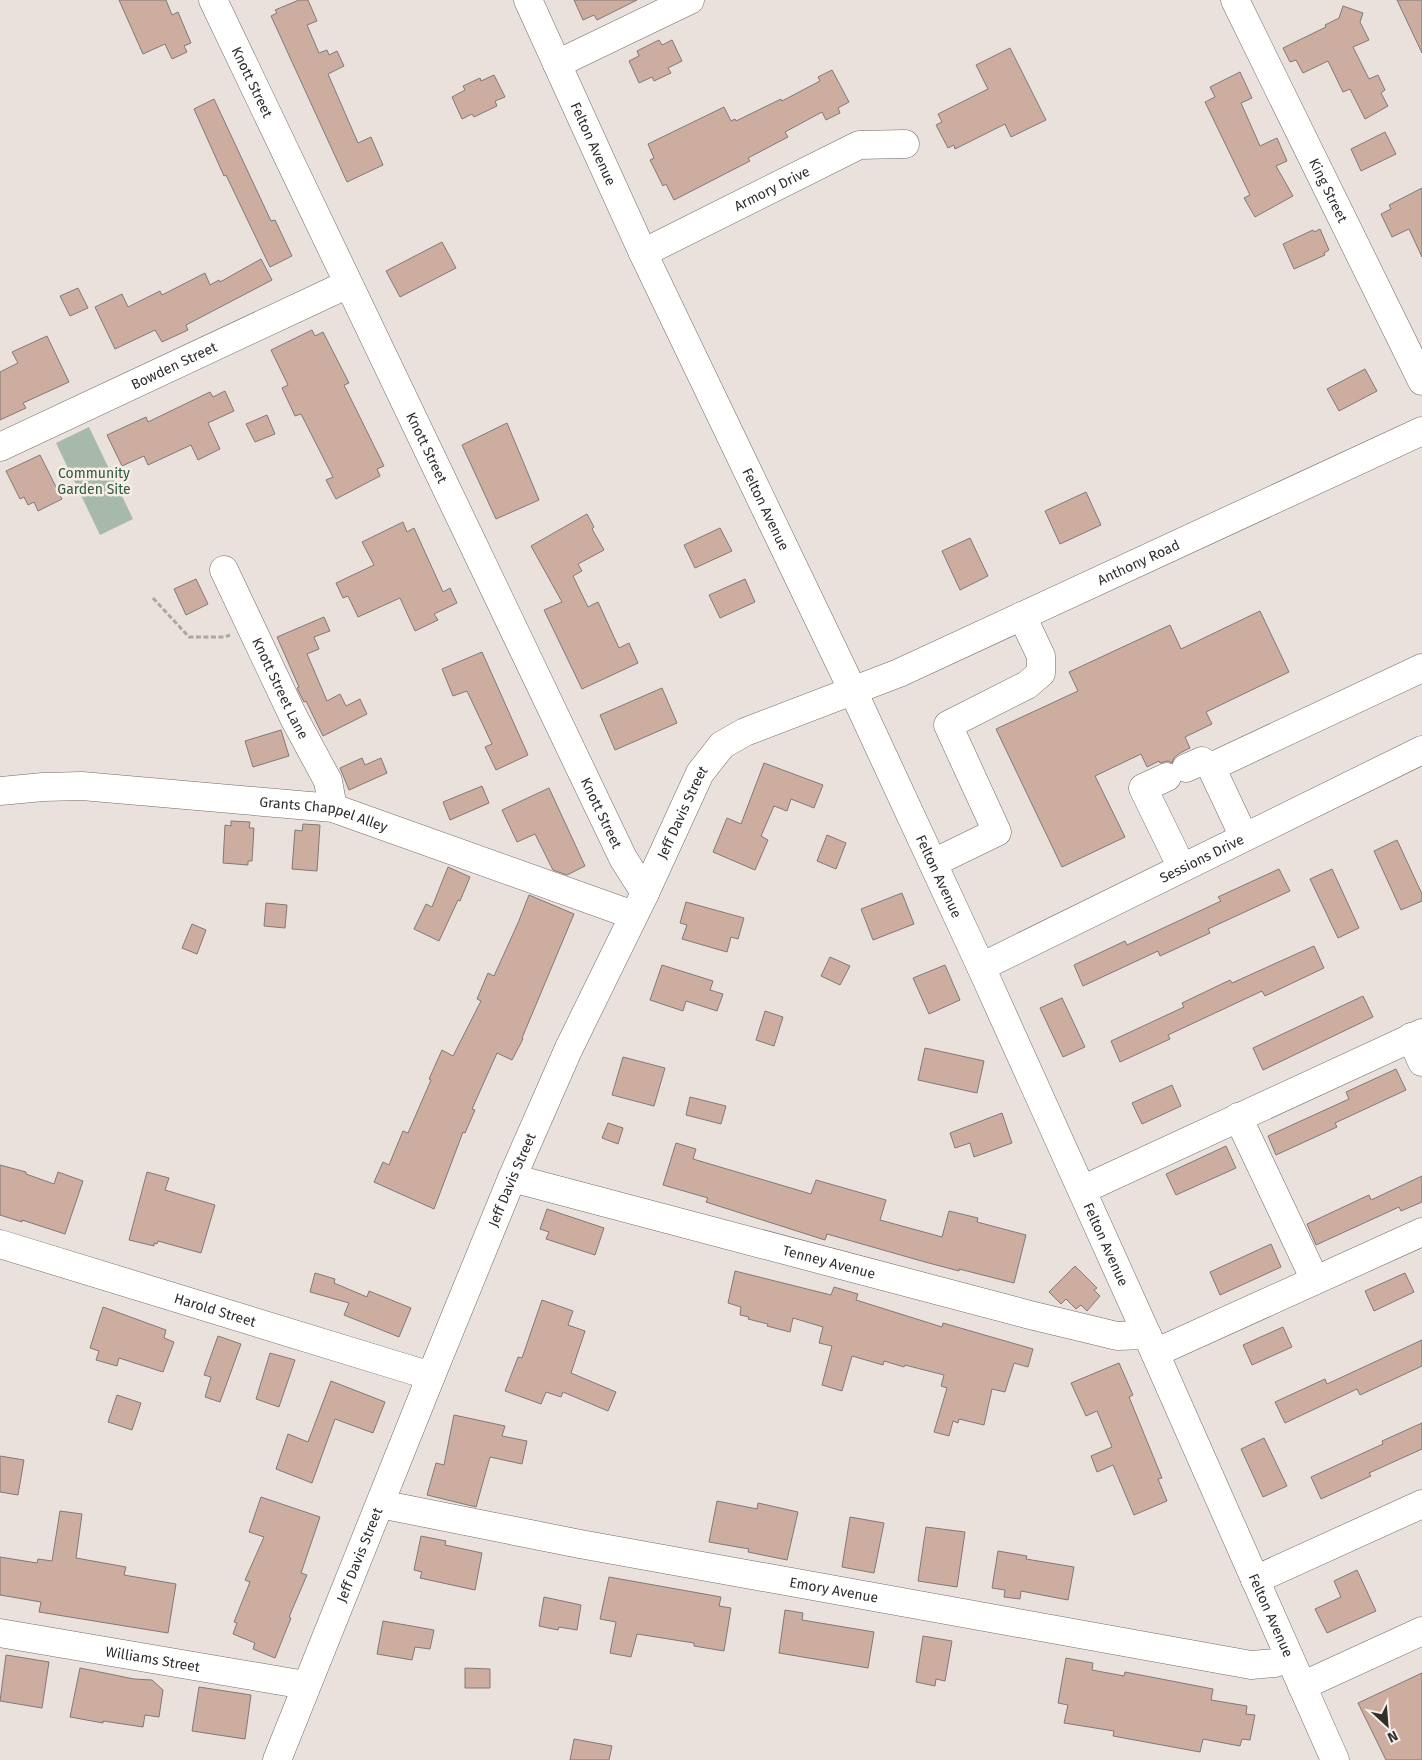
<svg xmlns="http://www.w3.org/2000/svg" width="1422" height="1760" font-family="'Fira Sans',sans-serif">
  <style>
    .green { fill: #a6b9aa }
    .building { fill: #cdada0; stroke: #817976 }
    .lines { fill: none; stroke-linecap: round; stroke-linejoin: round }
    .minor-casing { stroke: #736b68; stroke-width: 29 }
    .path { stroke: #ada6a3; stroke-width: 3; stroke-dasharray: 5 2.5; stroke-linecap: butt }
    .minor { stroke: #fff; stroke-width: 28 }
    .labels { text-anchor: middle; stroke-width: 5; stroke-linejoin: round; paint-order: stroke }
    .street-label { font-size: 14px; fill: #312e2d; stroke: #f7eeea }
    .park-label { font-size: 14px; fill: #2d5a3b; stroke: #f7eeea }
  </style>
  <rect width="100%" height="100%" fill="#eae1dd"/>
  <!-- green -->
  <path class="green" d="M89,427l44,92 -33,16 -44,-92z"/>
  <!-- building -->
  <path class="building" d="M119,0h47l6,15 6,-3 13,31 -7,3 3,6 -15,7 -7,-15 -22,10z
    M299,0h9l9,21 -10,4 12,28 8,-3 2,5 8,-4 7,15 -16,8 30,69 13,-6 12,28 -36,17 -76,-166 6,-3 -2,-3z
    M574,0h63l-40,20 -3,-5 -11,5z
    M1397,0h25v53z
    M1343,6l20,7 -3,9 9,18 -16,7 16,32 9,-4 7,15 -4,3 7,13 -23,13 -15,-30 -7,3 -15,-31 -25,12 -7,-13 -6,2 -7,-14 43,-21 -1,-2 14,-7z
    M659,40l3,5 10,-5 10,21 -14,7 3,5 -17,8 -2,-4 -13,6 -10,-22 10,-5 -2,-5z
    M1010,48l36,72 -35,17 -6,-13 -50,25 -1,-4 -6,3 -12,-23 6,-3 -4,-8 50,-25 -12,-24z
    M832,70l17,32 -11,6 2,5 -14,7 -4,-8 -37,20 3,5 -40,21 2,3 -76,39 -8,-16 -3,2 -13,-26 4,-2 -6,-14 76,-37 7,14 4,-2 1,2 45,-22 1,2 38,-20 -2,-4z
    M1240,72l12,26 -11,5 19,43 17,-8 10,23 -11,5 17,30 -38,21 -11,-19 6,-3 -45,-93 10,-5 -5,-10z
    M494,75l11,22 -10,4 2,5 -23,11 -2,-3 -10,5 -10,-22 13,-7 -2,-4 17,-8 1,3z
    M214,99l57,122 4,-1 17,36 -22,11 -44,-92 -2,1 -30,-67z
    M1385,132l11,22 -35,17 -10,-22z
    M1422,188v69l-13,-28 -17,8 -11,-23 10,-5 -2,-4z
    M1320,229l9,21 -5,3 1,2 -31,14 -11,-25 30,-14 1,2z
    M442,242l14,26 -56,29 -14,-26z
    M261,259l11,21 -86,45 2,5 -26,12 -7,-12 -40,19 -20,-42 27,-13 6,13 32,-16 2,4 43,-22 5,12 9,-5 1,2z
    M78,288l10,20 -18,8 -10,-20z
    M312,330l3,6 8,-4 26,51 -5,2 40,81 -7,3 3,7 -44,23 -10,-19 7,-3 -32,-63 -6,2 -13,-28 6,-3 -17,-35z
    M47,336l22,46 -46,21 3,5 -26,12v-48l18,-9 -6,-11z
    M1365,369l12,22 -38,20 -12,-22z
    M225,391l9,20 -26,12 12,26 -22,11 -7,-15 -43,20 -4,-9 -22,10 -15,-31 39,-18 2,5 62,-30 3,5z
    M267,415l8,19 -20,8 -9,-18z
    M507,423l32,77 -43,19 -34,-74z
    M40,455l22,44 -24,12 -4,-9 -6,3 -4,-8 -4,2 -14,-28z
    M1086,492l15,33 -41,19 -15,-33z
    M587,514l7,13 -2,2 12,21 -26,14 4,7 -9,5 15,31 10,-5 21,46 10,-5 9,20 -56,26 -38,-79 18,-8 -31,-56z
    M403,522l4,10 7,-4 29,64 7,-4 7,15 -23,11 4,6 -23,11 -15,-33 -42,19 -10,-21 -5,2 -7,-15 38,-18 -12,-23z
    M720,528l12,23 -37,17 -11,-23z
    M970,538l18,38 -28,14 -18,-39z
    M196,579l12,25 -22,11 -12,-26z
    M745,579l10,23 -35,16 -11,-23z
    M1260,611l29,61 -83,40 6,12 -27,13 5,11 -10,5 -6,5 -2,5 -4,-2 -8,2 -1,-2 -12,6 -6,-13 -46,22 30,61 -63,30 -66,-138 82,-38 -9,-19 101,-47 11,24z
    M324,617l6,14 -16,6 5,12 -12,5 20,47 13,-7 6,12 14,-7 7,15 -44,22 -17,-35 -2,1 -7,-14 2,-1 -22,-50z
    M482,652l46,103 -32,15 -11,-23 7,-3 -25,-53 -14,5 -11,-27z
    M662,688l15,35 -62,27 -15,-35z
    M281,730l8,26 -36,11 -8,-26z
    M362,758l3,7 16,-7 6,15 -38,17 -9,-22z
    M764,763l59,22 -9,23 -23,-9 -4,12 -13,-5 -13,30 7,4 -13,30 -42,-18 14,-34 14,6z
    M482,786l7,17 -39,17 -7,-18z
    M549,788l36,78 -18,9 -14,-5 -18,-36 -18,8 -15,-32z
    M231,821l19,1 -1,6h5l-2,33h-4v4l-25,-2 2,-38 6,1z
    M303,824l17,1 -3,46 -25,-2 3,-39 7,1z
    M827,835l19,8 -10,26 -19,-8z
    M1397,840l25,54v7l-21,9 -27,-59z
    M448,867l22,10 -10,24 -2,-1 -19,41 -25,-12 12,-25 6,3z
    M1279,869l11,22 -82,38 2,4 -50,23 -2,-5 -75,35 -9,-21 51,-24 2,4 94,-44 -3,-4z
    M1332,869l27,59 -21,10 -28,-59z
    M902,893l12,31 -41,16 -12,-31z
    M529,895l45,19 -52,124 1,1 -11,21 -15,-7 -25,56 3,1 -10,23 -2,-1 -29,77 -60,-27 9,-20 6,3 14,-34 5,2 23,-53 -2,-1 13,-29 11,6 28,-55 -4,-2 11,-26 6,3 24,-53z
    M686,902l58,16 -6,21 -7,-2 -4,15 -45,-13 5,-14 -7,-2z
    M266,903l21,2 -2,23 -21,-2z
    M192,924l14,6 -9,24 -15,-6z
    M1314,946l10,22 -59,28 -3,-5 -94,44 2,4 -50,23 -9,-21 73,-34 -2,-4 48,-23 2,3z
    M830,957l20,9 -10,19 -19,-9z
    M662,965l51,16 -3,9 13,4 -6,17 -31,-10 -3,10 -33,-11z
    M945,965l15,35 -31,14 -16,-36z
    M1363,996l10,21 -110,53 -10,-22z
    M1062,998l23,49 -22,10 -23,-49z
    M765,1011l18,6 -9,29 -18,-6z
    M925,1048l59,13 -7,32 -59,-13z
    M623,1057l42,11 -11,38 -42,-11z
    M1396,1069l10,21 -71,33 2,4 -61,28 -8,-19 81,-37 -3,-7z
    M1172,1085l9,21 -39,18 -10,-21z
    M690,1097l36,9 -5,18 -35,-9z
    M1002,1113l10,30 -38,14 -4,-14 -15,5 -5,-15z
    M608,1123l15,5 -5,16 -16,-6z
    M676,1143l20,6 -3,10 118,35 5,-14 70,20 -6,20 62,17 7,-26 29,7 -1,4 49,13 -12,48 -55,-14v2l-34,-9 -98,-28 -2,6 -119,-38 2,-4 -45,-13z
    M1226,1146l10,22 -60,27 -10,-21z
    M0,1165l26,7v2l28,10 4,-12 25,9 -18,53 -43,-14v2l-22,-7z
    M147,1172l22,6 -4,12 50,15 -14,48 -43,-12 -1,3 -3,-1v3l-25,-6z
    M1422,1176v26l-21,9 -2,-4 -83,38 -9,-21 62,-29 2,5z
    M547,1209l57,19 -9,27 -49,-16 3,-7 -9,-3z
    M1271,1244l10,23 -61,28 -10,-23z
    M1075,1266l22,22 -3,2 6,6 -13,15 -6,-6 -5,4 -10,-10 -5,5 -12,-12z
    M735,1271l96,24 3,-8 24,7 -2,6 86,27 1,-4 90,26 -5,18 -14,-4 -9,29 -13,-3 -8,36 -25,-6 -1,4 -5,-2 -4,15 -15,-4 13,-44 -6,-2 3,-11 -39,-10 -1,2 -20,-6 -1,4 -31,-9 -10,35 -20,-6 10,-39 -13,-3 4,-16 -30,-9 -3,14 -23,-6 1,-2 -20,-5 1,-2 -9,-2 1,-8 -13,-4z
    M315,1273l20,6 -1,4 33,14 2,-6 42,17 -12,29 -55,-22 5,-12 -39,-11z
    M1405,1273l9,19 -40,19 -9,-20z
    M542,1300l31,11 -5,14 17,6 -14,42 45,19 -8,19 -45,-19 -2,5 -15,-5 -5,12 -36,-13 13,-34 4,1z
    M103,1307l63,23 -2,8 10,4 -11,30 -44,-14 -2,8 -21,-6 3,-9 -9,-3z
    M1283,1327l9,20 -40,18 -9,-20z
    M218,1336l23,8 -21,58 -15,-5 6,-20 -7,-2z
    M1422,1340v26l-62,29 -3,-6 -72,34 -10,-21 50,-23 2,5z
    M270,1353l25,7 -16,47 -23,-8z
    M1119,1363l14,32 -4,2 33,81 -4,1 9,22 -33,14 -21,-50 -16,7 -6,-16 21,-9 -15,-36 -11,5 -15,-33z
    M331,1381l54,21 -12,31 -38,-14 -23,64 -36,-14 12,-35 20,8z
    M117,1395l24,8 -9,27 -24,-8z
    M454,1415l51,11 -3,10 25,5 -5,23 -32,-7 -14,50 -49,-12 9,-32 8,2z
    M1422,1423v26l-53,24 2,3 -50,23 -10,-22 72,-33 -1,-3z
    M1264,1438l23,48 -24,11 -22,-48z
    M0,1456l24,4 -6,35 -18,-3z
    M261,1497l59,20 -19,56 6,2 -18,42 2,1 -16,40 -22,-9 2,-6 -22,-9 4,-11 -3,-1 16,-40 -5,-2 19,-43 -15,-5z
    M717,1501l40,8 1,-6 40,9 -11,48 -39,-8 1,-3 -40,-7z
    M60,1511l22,3 -6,44 50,9 -2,8 52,9 -8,49 -129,-21 2,-10 -41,-7v-38l37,6 1,-4 14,2z
    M850,1517l34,6 -10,50 -32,-6z
    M926,1527l39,5 -8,55 -39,-6z
    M421,1536l25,5 -1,4 37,8 -7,37 -55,-12 2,-6 -8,-2z
    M998,1551l29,5 -1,3 48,8 -6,33 -47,-9 -1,8 -16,-2 1,-7 -13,-2z
    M1357,1570l19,41 -49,22 -12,-24 26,-12 -7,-16z
    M609,1577l112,20 -2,9 12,2 -7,43 -30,-5v-3l-57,-9 -6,23 -21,-4 6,-31 -16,-3z
    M544,1597l37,8 -4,25 -18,-3 -1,3 -19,-4z
    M785,1610l18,3 -1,7 72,12 -6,36 -89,-15z
    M383,1621l51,9 -4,19 -15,-2 -3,13 -35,-6z
    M923,1636l29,5 -7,40 -9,-2 -1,7 -19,-4z
    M6,1655l43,7 -7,46 -42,-7z
    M1066,1658l27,5 -1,7 32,6 1,-4 88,17 -2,11 36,6 -1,8 9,1 -5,25 -8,-1 -2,7 -37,-7 -3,13 -87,-16 1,-5 -50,-8 4,-18 -10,-2z
    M80,1668l54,11 18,1 11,10 -4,27 -14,-2 -2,12 -40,-6v2l-33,-6z
    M465,1668l25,1v19h-25z
    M1422,1673v87h-36l-28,-57z
    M199,1687l52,8 -6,44 -53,-8z
    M574,1739l38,7 -3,14h-39z"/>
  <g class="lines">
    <!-- minor casing -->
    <g class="minor-casing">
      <g id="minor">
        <path id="s1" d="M213,0l410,858 22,35"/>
        <path id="s2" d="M528,0l115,253 210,438 128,276 166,368 188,425"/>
        <path id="s3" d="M1235,0l187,381"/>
        <path d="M557,64l133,-64"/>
        <path id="s4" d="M643,253l216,-108 46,-1"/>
        <path id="s5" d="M0,447l348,-163"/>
        <path id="s6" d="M224,570l70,148 34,63 5,27"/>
        <path d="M1211,767l211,-99"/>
        <path d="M1186,768l16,-7 9,6 33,70"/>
        <path d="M1167,777l-24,11 39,80"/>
        <path id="s7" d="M0,791l43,-4 39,-1 251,22 300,107"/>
        <path d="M933,863l64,-31 -49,-107 79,-40 14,-12v-17l-19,-40"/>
        <path id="s8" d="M981,967l441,-217"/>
        <path d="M1411,1037l11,25"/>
        <path d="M1238,1117l77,163"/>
        <path id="s9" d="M512,1178l518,137 87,21 30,-1"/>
        <path d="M1082,1190l340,-157"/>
        <path id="s10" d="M0,1244l431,132"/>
        <path d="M1155,1353l267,-121"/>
        <path id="s11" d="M380,1504l200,40 671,121 24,-2 13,-6"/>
        <path d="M1255,1580l167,-76"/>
        <path id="s12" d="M0,1633l305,52"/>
        <path d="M1302,1686l120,-55"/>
        <path id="s13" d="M277,1760l154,-384 81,-198 57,-130 76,-155 55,-120 22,-28 23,-13 154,-59 523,-242"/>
      </g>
    </g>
    <!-- path -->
    <path class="path" d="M153,598l36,39h36l5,-2"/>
    <!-- minor -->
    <use href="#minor" class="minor"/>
  </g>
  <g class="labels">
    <!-- street labels -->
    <g class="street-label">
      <text dy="5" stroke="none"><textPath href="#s1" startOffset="91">Knott Street</textPath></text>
      <text dy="5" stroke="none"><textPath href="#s2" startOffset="158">Felton Avenue</textPath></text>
      <text dy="5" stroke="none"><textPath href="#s4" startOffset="144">Armory Drive</textPath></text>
      <text dy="5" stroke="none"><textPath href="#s3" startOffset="212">King Street</textPath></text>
      <text dy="5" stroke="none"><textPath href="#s5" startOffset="192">Bowden Street</textPath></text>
      <text dy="5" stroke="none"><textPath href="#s1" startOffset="496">Knott Street</textPath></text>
      <text dy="5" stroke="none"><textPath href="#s2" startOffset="562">Felton Avenue</textPath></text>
      <text dy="5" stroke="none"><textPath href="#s13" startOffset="1565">Anthony Road</textPath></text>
      <text dy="5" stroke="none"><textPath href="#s6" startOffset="131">Knott Street Lane</textPath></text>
      <text dy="5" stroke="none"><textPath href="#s1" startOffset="901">Knott Street</textPath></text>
      <text dy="5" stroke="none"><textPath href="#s13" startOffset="1031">Jeff Davis Street</textPath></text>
      <text dy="5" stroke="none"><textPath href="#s7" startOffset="326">Grants Chappel Alley</textPath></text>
      <text dy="5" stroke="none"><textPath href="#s8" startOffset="246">Sessions Drive</textPath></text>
      <text dy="5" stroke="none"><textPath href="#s2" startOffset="968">Felton Avenue</textPath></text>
      <text dy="5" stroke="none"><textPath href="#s13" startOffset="626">Jeff Davis Street</textPath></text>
      <text dy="5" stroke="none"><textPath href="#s2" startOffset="1372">Felton Avenue</textPath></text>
      <text dy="5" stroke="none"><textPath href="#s9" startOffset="328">Tenney Avenue</textPath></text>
      <text dy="5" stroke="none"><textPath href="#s10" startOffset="225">Harold Street</textPath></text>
      <text dy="5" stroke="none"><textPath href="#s13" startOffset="221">Jeff Davis Street</textPath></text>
      <text dy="5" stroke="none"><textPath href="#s11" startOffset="462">Emory Avenue</textPath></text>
      <text dy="5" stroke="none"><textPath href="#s2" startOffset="1778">Felton Avenue</textPath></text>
      <text dy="5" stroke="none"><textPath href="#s12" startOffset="155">Williams Street</textPath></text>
    </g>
    <!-- park labels -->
    <g class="park-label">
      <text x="94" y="478">Community<tspan x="94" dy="16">Garden Site</tspan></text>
    </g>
  </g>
  <!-- north arrow -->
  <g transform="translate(1387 1725) rotate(154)" stroke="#f7eeea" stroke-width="4" paint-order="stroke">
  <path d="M0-4L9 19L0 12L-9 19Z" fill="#312e2d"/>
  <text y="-8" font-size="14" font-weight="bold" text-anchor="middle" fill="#312e2d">N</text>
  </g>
</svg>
